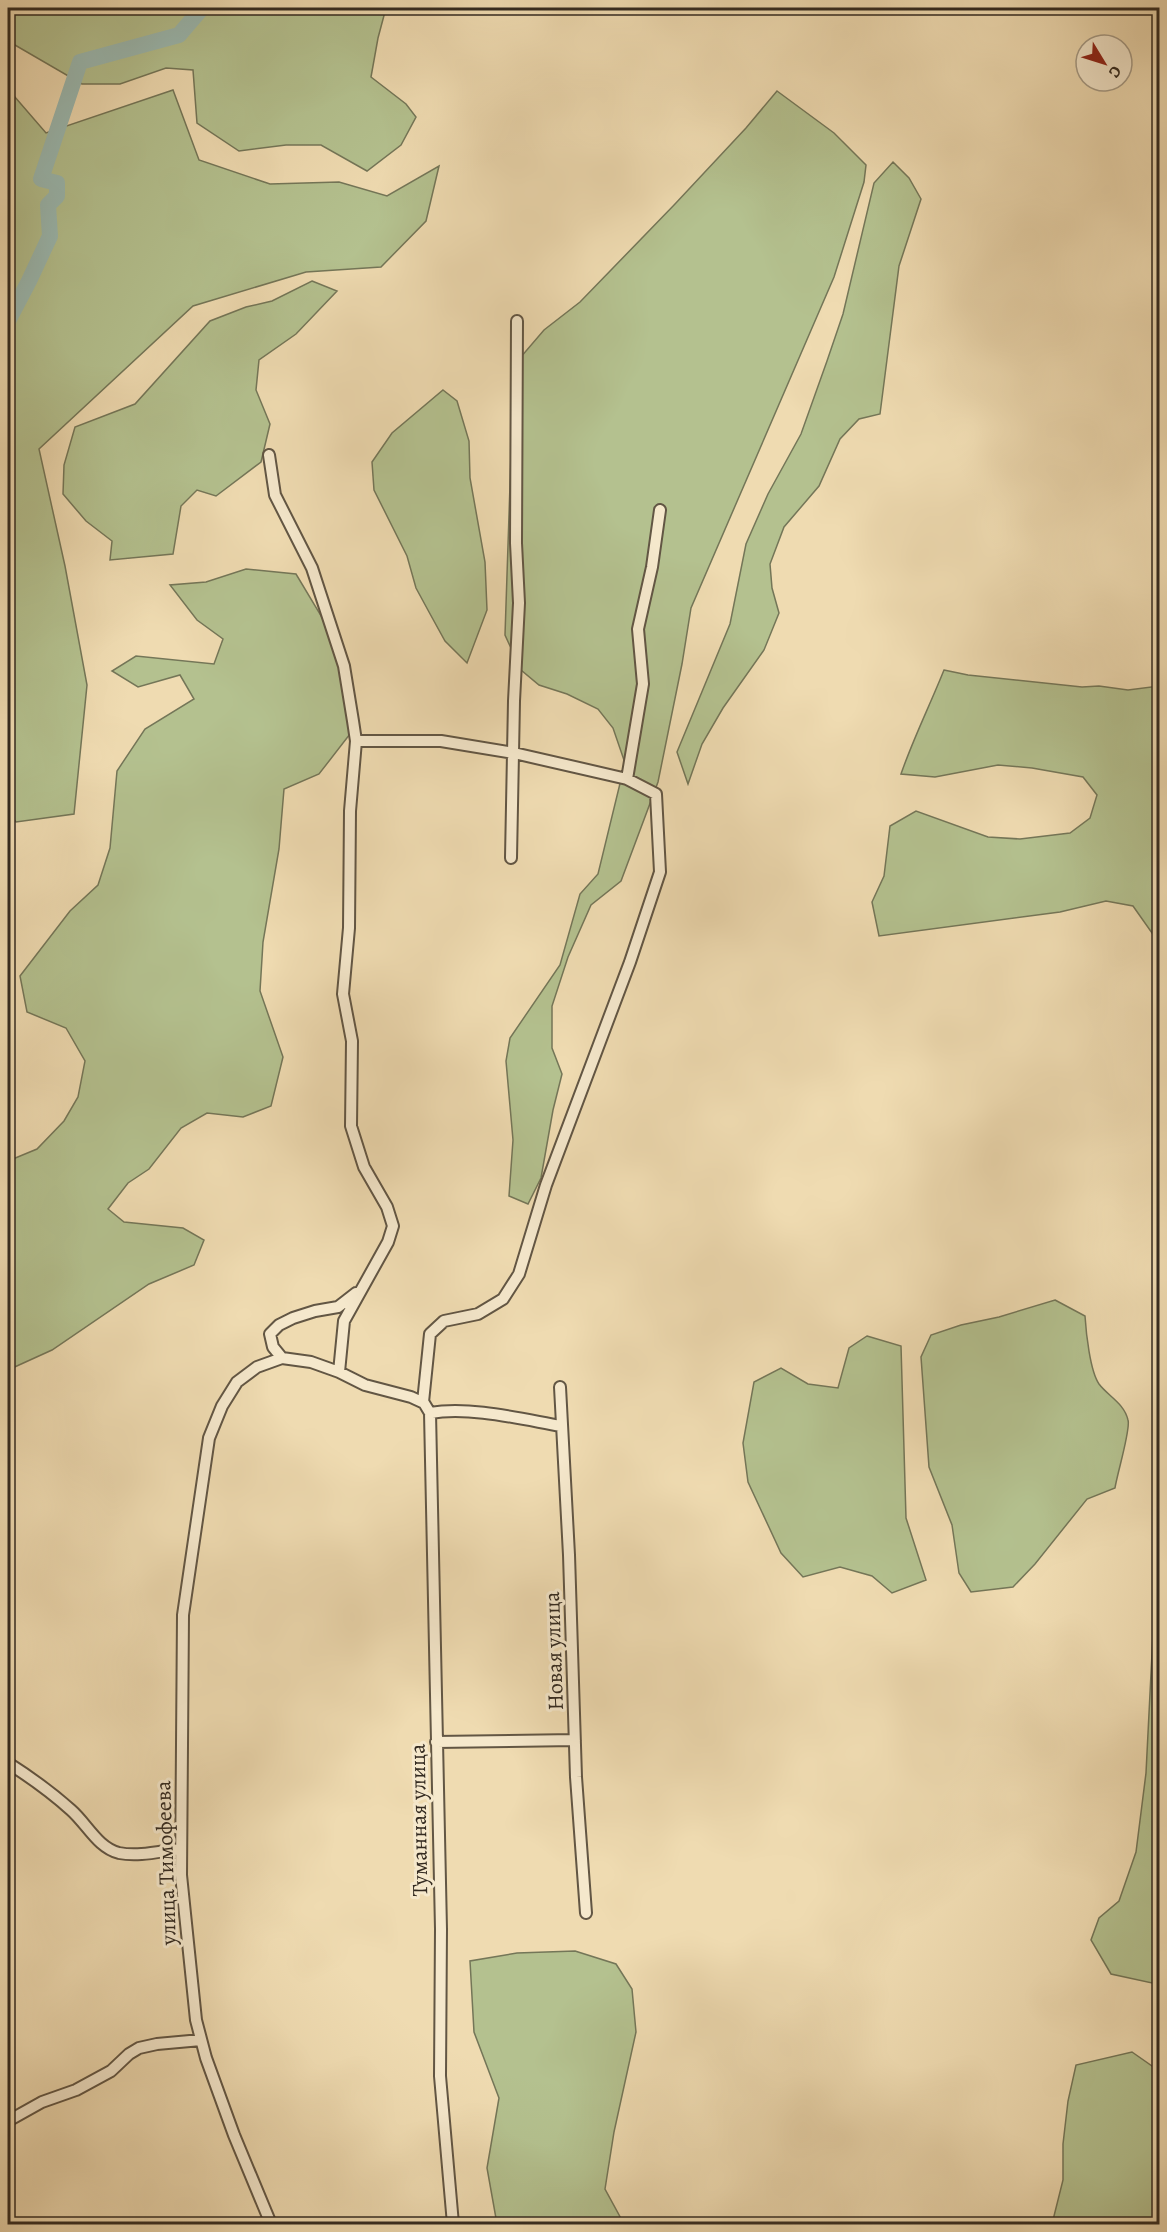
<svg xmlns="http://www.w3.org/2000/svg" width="1167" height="2232" font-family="Alegreya,serif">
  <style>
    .green { fill: #b4c18f; stroke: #747658; stroke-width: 1.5 }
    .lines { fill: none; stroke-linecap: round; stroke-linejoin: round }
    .river { stroke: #9bbab2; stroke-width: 16 }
    .street-casing { stroke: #625644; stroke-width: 14 }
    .street { stroke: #f5e8cc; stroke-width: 10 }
    .labels { text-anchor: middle; stroke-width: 6; stroke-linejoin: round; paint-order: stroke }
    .street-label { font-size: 22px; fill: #332a20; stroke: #f5e8cc }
  </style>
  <rect width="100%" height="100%" fill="#efdbb1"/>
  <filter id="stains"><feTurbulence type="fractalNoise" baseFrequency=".00333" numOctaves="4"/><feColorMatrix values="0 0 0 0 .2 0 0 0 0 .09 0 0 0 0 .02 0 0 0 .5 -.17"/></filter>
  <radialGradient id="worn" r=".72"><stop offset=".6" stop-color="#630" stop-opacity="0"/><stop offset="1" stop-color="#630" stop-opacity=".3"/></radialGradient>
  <!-- green -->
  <path class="green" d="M8,8h378l-8,30 -7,39 35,27 10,13 -15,28 -34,26 -46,-26h-35l-47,6 -42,-28 -4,-53 -27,-2 -46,16h-38l-74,-43z
    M8,89l38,44 127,-43 26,70 71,24 69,-2 48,14 52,-30 -13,55 -45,46 -75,5 -113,34 -154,143 26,117 22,119 -13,129 -58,8 -8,-10z
    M777,91l57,42 32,32 -2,17 -30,95 -143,331 -9,56 -24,118 -37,99 -30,24 -23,52 -16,49v42l10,26 -9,36 -12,68 -13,26 -19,-8 4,-56 -7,-79 4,-23 50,-73 20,-71 18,-20 27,-111 -12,-35 -15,-19 -31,-15 -28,-9 -18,-15 -16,-35 9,-270 30,-35 36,-28 95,-98 71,-76z
    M893,162l16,16 12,21 -22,67 -19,148 -21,5 -19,20 -21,47 -35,41 -14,37 2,24 7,25 -15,37 -41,58 -21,36 -14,40 -11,-32 53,-128 16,-80 22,-50 33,-60 26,-73 16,-47 31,-131z
    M312,281l25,10 -41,43 -37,26 -3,30 14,34 -9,38 -45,34 -19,-6 -16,16 -8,48 -63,6 2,-19 -26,-20 -23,-27 1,-29 11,-38 60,-23 75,-83 36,-14 26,-6z
    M443,390l14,11 12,40 1,37 15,84 2,48 -20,53 -22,-22 -16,-29 -13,-24 -9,-32 -33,-66 -2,-28 20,-29z
    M246,569l50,5 27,45 29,65 -2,50 -31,40 -35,15 -5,60 -16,93 -3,49 23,66 -12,49 -28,11 -36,-4 -26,15 -32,41 -21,14 -20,26 16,13 59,6 21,12 -10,25 -45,19 -97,66 -44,20v-209l29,-12 27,-28 14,-24 7,-36 -19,-33 -39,-16 -7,-36 50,-65 28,-26 12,-37 7,-77 28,-42 49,-30 -14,-24 -42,12 -26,-16 24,-15 78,8 9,-25 -26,-19 -27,-35 36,-3z
    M944,670l24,5 114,12 17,-1 29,4 31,-4v257l-26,-37 -27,-5 -46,11 -181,24 -7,-34 12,-26 6,-50 26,-15 72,26 32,2 50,-6 20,-15 7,-23 -14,-18 -51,-9 -34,-3 -63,12 -34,-3c12,-35 29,-69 43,-104z
    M1055,1300l30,16c1,16 5,55 14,68 9,12 25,19 29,36 3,9 -11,54 -13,68l-28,11 -52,65 -22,23 -42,5 -12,-19 -7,-48 -23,-58 -8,-110 10,-22 30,-10 38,-8z
    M867,1336l34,10 5,172 20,62 -34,13 -20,-17 -32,-9 -37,10 -22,-24 -33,-71 -5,-39 11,-61 27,-14 27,16 30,4 11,-40z
    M1159,1617l1,354 -8,12 -41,-9 -20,-34 8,-22 20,-17 17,-49 10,-79 7,-139z
    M575,1951l41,13 16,25 4,43 -22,100 -9,57 19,35h-127l-10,-56 12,-70 -25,-66 -4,-71 47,-8z
    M1132,2052l27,19v153h-107l11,-44v-36l5,-43 8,-36z"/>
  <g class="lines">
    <!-- river -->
    <path class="river" d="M8,321l21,-40 21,-45 -2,-31 9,-9v-13l-16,-4 39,-117 99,-27 23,-27"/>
    <!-- street casing -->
    <g class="street-casing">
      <path id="street" d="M269,455l6,40 37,73 32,98 9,55 3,20 -6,70 -1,117 -6,66 9,47 -1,85 13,41 23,40 6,19 -5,16 -44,79 -5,51
        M356,741h85l73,12 113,26 29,15 4,78 -30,90 -84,223 -27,89 -16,25 -25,15 -34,7 -14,13 -7,68
        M627,779l16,-95 -5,-55 14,-62 8,-57
        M511,858l3,-157 5,-98 -3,-60 1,-222
        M282,1358l-9,-11 -3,-13 9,-9 14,-7 22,-7 23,-4 18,-14
        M560,1387l9,168 7,222 10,136
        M430,1413c40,-7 91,6 131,13
        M436,1742l139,-2
        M8,1763c22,14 43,29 63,47 16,14 27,38 48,43 20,4 42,-2 61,-4
        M8,2121l34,-19 34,-12 35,-19 18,-17 10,-6 18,-4 44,-4
        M271,2224l-37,-89 -28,-77 -10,-38 -15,-145 2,-260 26,-177 13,-32 15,-24 20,-15 25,-9 29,4 28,10 26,13 46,12 13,6 6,10 11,516 -1,147 13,148"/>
    </g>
    <!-- street -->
    <use href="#street" class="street"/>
  </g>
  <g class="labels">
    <!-- street labels -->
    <g class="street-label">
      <text transform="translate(553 1651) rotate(-92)" y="8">Новая улица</text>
      <text transform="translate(418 1820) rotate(-91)" y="8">Туманная улица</text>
      <text transform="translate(165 1863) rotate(-92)" y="8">улица Тимофеева</text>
    </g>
  </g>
  <!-- margin -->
  <rect width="1167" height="2232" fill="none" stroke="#efdbb1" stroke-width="30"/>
  <rect x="9" y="9" width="1149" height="2214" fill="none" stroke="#332a20" stroke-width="3"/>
  <rect x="15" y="15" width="1137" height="2202" fill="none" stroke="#332a20" stroke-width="1.5"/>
  <!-- north arrow -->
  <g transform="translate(1104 63) rotate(128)"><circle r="28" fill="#f5e8cc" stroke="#a79c87" stroke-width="1.5"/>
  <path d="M0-4.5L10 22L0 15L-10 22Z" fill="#8f2418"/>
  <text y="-9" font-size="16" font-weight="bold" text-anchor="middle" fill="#332a20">С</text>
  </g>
  <rect width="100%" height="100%" filter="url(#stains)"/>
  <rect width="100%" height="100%" fill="url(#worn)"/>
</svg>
